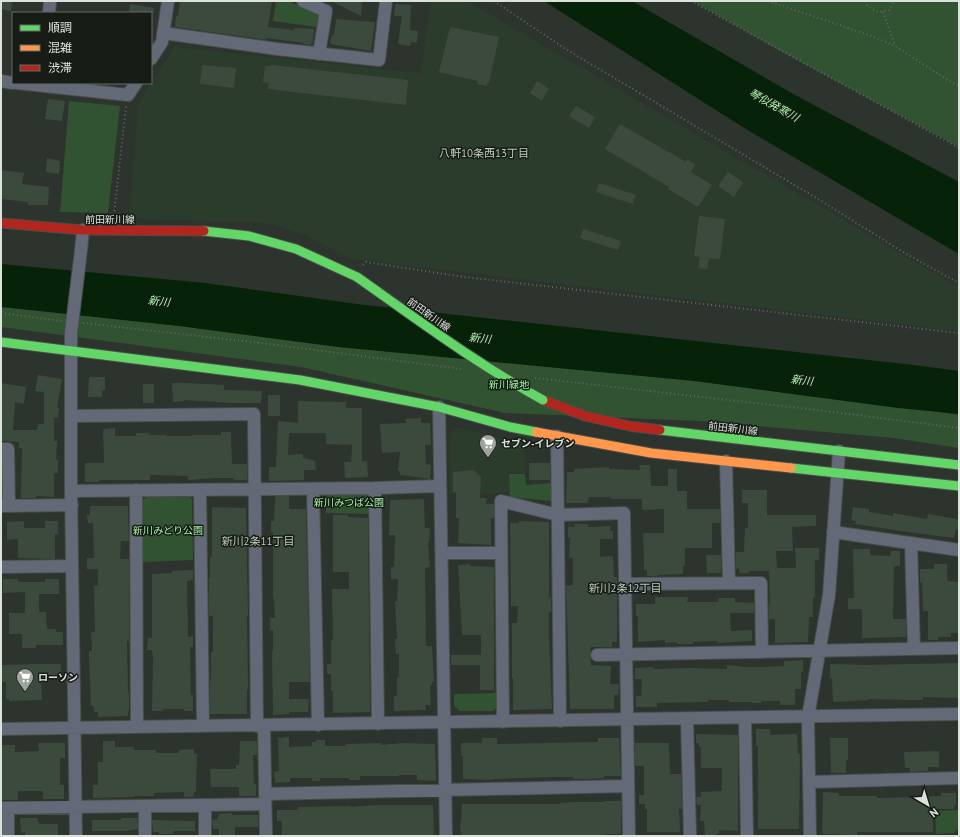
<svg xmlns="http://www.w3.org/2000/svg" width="960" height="837" font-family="'PT Sans','Noto Sans JP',sans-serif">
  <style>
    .built { fill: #2c3c2c }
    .green { fill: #325332 }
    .water { fill: #062208 }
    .building { fill: #3c4a3d }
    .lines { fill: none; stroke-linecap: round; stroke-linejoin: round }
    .street-casing { stroke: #4a4e4a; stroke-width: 14 }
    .fast-casing { stroke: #4a4e4a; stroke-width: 11 }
    .slow-casing { stroke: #4a4e4a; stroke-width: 11 }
    .jam-casing { stroke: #4a4e4a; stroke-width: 11 }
    .path { stroke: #63676d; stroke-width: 2; stroke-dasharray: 1 3; stroke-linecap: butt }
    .street { stroke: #646977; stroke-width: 12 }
    .fast { stroke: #63d668; stroke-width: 9 }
    .slow { stroke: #ff974d; stroke-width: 9 }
    .jam { stroke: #b3261e; stroke-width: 9 }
    .street-bridge-casing { stroke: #4a4e4a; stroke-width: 14; stroke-linecap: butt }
    .fast-bridge-casing { stroke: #4a4e4a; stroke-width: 11; stroke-linecap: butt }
    .street-bridge { stroke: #646977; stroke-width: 12 }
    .fast-bridge { stroke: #63d668; stroke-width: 9 }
    .labels { text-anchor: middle; stroke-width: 3; stroke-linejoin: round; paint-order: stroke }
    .street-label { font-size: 10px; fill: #dbe2da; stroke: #171c16 }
    .park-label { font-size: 10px; fill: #a1f3a1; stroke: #171c16 }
    .poi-label { font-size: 10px; font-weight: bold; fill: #dbe2da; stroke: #171c16; text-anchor: start }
    .water-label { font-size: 11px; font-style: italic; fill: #a5f6a5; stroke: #171c16 }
    .neighbourhood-label { font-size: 11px; fill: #bbcaba; stroke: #171c16 }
  </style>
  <rect width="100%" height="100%" fill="#2d332d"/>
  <!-- built -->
  <path class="built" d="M430,1h37l486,283 6,4v43l-608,-72 -44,-23 -35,-12 -22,-2 -121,-3 9,-114 36,-58 247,26z
    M458,427l66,17 2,29h-17v20l-59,1v-61z"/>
  <!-- green -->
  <path class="green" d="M276,1h12l33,13 -5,13 -43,-6z
    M693,1h266v146l-182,-98z
    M69,101l51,5 -12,107 -48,-1z
    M1,288l708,87 250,40v33l-65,-10 -196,-17 -193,-8 -204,-46 -300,-40z
    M509,474h16l1,11 25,-2v18l-41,-4z
    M372,491l-1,23 -45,-1v-21z
    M189,495l3,5 1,60 -50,2v-62l4,-3z
    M496,693v15l-3,3h-33l-6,-5v-12z
    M958,810v19l-4,4 -18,1 -1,-23z"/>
  <!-- water -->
  <path class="water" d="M544,1h88l163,94 164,87v72l-210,-123z
    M1,264l204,19 152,21 557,61 45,6v43l-61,-6 -204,-27 -356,-34 -159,-21 -178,-19z"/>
  <!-- building -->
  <path class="building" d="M1,1h11l-1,10 -10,-2z
    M180,1h92l-4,26 26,3v-2l20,1 -1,13 -3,3 -6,-1v-1l-38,-5v2l-4,-1 -87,-12 1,-11h2z
    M331,1h31l-1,15z
    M130,4l24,4v5h-25z
    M395,4l16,1 -1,25 8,1 -1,12 -6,-1 -1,4 -12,-2 4,-28h-8z
    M336,19l39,3 -4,29 -41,-7 2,-9h2z
    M450,27l49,10 -10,46h-2v3l-10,-2 1,-3 -39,-9z
    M202,65l34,3 -2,20 -34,-4z
    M271,65l137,15 -2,25 -138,-16 1,-6 -6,-1 2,-16h6z
    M537,81l12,7 -7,13 -12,-8z
    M48,99l17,2 -3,20 -17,-2z
    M576,106l19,11 -6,11 -20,-12z
    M620,124l66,38 2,-2 7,4 -4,8 21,13 -14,22 -30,-18 1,-2 -64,-38z
    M47,158l13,3 -1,13 -13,-2z
    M1,170l23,3 -2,11 27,3 -1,18h-20v-3l-27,-3z
    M728,172l15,10 -9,15 -16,-11z
    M599,183l37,12 -3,9 -37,-12z
    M699,216l26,3 -5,40 -11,-1 -2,11 -9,-1 2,-11 -6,-1z
    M583,229l38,12 -3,9 -38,-12z
    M38,375l24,4 -5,29h2l-1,10h-4v23h3l-1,19h2v13h-4v24l-18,-1v2h-15l1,-50h-3v-6l-18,-1v-58l25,4 -2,17 -9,-2 -2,28h24l1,-6h6v-32l-9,-1z
    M89,377h16v13h-3v7h-14z
    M172,383h15l37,2v5l38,1 -1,12h-30l-47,-3v1l-11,1z
    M143,384h11v19h-11z
    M268,395h12v21h-12z
    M298,401l48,1v6h16v54l5,-1 1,16 -23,1 -1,-16h7l1,-17 -26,-1v-11h-37l-1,22 15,-1v4l12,3 1,9h-12v10l-35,1v-14h7l2,-46 20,2z
    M421,418v5h9l1,22h-6l1,19 5,1 -1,14 -30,-4v-4h-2l2,-19 -18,1 -2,-29 26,-1v-4z
    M115,428v8h21v-3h13v2h17v1h26v-1h29v-3h10l1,32h15v16h-13v-2h-19l-27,2v-4l-38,-1v5h-51v2h-14v-19h19l-1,-34z
    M529,463h21v17h-21z
    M639,465h11l1,21h17v-17h9v22h10v18h33v14h-8v25h-27v18h-2v8l-25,1v1h-11v-6h-3l-1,-37h21v-24l-22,1v-11h-32l1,-2h-22l-1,6h-22l1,-31h7v-3l35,-2v2l31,1z
    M474,470l7,7 -1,21h7l-1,6h8v14h-3v27l-33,-2 1,-25h-3v-26h-3v-20z
    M742,490h25v25h49v11l-24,1 1,24h-17l1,17h19l-1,-20h24v12h-4v37h-2v20h-4l-1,25 -33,1v-24h-6v-16h1l-1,-32h-20v2h-10v-5l-3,1v-17h8l1,-24h3v-25h-6z
    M275,496h14v13h17l4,173h-21v17h20l-1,13h-19v2l-16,1 -1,-64h1v-21h-3v-12h5l-1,-19h-1v-67h-2v-11h3z
    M424,499l1,29h5l-1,14h-1l2,25 -5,1 1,78h6l2,36h-2v3h-2l1,20h-6l1,5 -32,1v-15h3v-19h2v-23h-3l-1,-15h2l-2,-38h2l1,-22h-7v-12h3l1,-32h-6l1,-35z
    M90,506h38l1,35h-8l-1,18h9v82h-2l1,51h1v19h-1v5l-30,1v-5h-4v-6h-3l-2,-46v-9h3l-1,-19h4l-1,-46h4v-17h-11v-11h7l-1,-35h-5l-1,-8h3z
    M212,507l34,1 2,108h-1l1,73h-1v25h-37v-34h1v-28h2v-36h-4v-38h1v-21h2z
    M853,507l16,2v3l24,4v-3l34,6 1,-5 29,5v1h2v10l-3,-1 -2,9 -46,-6 -53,-8 1,-3 -5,-1z
    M333,515h15v2l20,1 2,194 -37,1v-22h-2v-17h-4v-10h4v-24h2l-1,-51h17v-17h-16z
    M24,521v7h21v-7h13v13h-3v25l-37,-1v-19l-11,1v-18z
    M519,521l30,1v75h2v15h-2v24l3,73 -39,1v-32h-1v-55h5l1,-17h-7l-1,-83h9z
    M574,524h14v3l22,-1v5h3v8h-13v18l13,-1 1,21h3v65h-5v5h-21l-1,8 1,10 20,1 -1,18h9l-1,11h-4v14h-44l-4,-123 7,-1v-27h-4l1,-20h-2v-11h7z
    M853,549h17v6l20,1 1,-5h9v15h-6l-1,53h13v18l-44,1v-29h-14v-11h6z
    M706,555h15v18h-14z
    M470,564v2l24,1v123h-14v-25h-29v-10h30v-20h-19l-4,-70z
    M934,564h13v17l12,1 -1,51h-7v4h-13v3h-10v-29h-5l-1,-29h-2v-13h14z
    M193,570v10l-6,1 1,56 5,-1v11h-3l1,48h2v16h-9v-2h-21v2h-11l1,-54 -1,-7h-5l1,-12h4v-64l20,-1v-2z
    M3,579h15v3h27v-3h14v15h-20v18h7l1,17h9v3h7v13h-27v3h-14v-14h-13v-21h16v-21l-22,1z
    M655,597h33l-1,5h31v-4h17v4l19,1v10h-24l1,18 21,-1v11l-35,2v-2l-24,1v2h-16v-2l-12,1v-3l-27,2v-25l-2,-1v-12h19z
    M803,660v12h-2v17h-6v16h-15v-4h-19v2h-9v-1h-23v-2h-21v2l-51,1v4h-21v-11h5l1,-17h-7v-11l19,-1v2l35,-1 38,1v-4l13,1v1h22l22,-1v-5z
    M959,663v35l-36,-1v3h-12l-43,-1v1l-35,2 -1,-24h-2v-14l36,1z
    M36,664h25v12h-20l1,24 -33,1v-2h-3v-17h-5v-17z
    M756,729h14v6l27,-1 1,20h2l-1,75h-41v-83h-2z
    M696,734l42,1v96l-19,-1v4h-3v2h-11l-1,-15h-4l1,-16h-4l-1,-8h5v-5l21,-1v-23h-21v-21h-2v-4h-3z
    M289,737v10l23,-1v-4h4v-2h9v6h21v-2l35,-1v2l21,-2 33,1 1,37 -19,-1v-5h-18v1h-39v4h-11v-2h-29v3h-8v-3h-22v4l-15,1 -1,-11 5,-1 -1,-33z
    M482,738h15v6l101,-2v-4h21l2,38h-17v2l-16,1h-15v-2h-20l-60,2v1l-30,-1v-23h-2v-13h21z
    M830,738h18v22h-2v13h-15z
    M103,741h12v6h19v3h22v3h23v-3l15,-1v5h3l-1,38h-2l-1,5h-9v-5l-30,1v3h-20v1l-41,1v-13h5v-23h5z
    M240,741h17v14h-4l1,29h2v12h-17v-9h-28l-1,-18h26v-4h3z
    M38,743h27v15h-5v27h4v14h-21v-8h-25v9h-16l-1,-55h14v7l24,-1z
    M635,743h34l1,31h11l1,35h-3l1,23h-33v-23h-2v-5h-6v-9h5v-29h-9z
    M939,751v16h-11v4l-18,1v-4h-5l-1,-16z
    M823,792l16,1v3h38v2l64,-2v-3h15v12h-2v4h-21v23h-76v3l-35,-1z
    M604,801h17v33h-15v2h-145l-1,-13h1l1,-19h98v-1l16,-1h28z
    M377,805h56l1,31h-152v-15h-5v-11h21v-3l53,-1v1z
    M232,813v2h26v12h-23v9h-16v-7h-6l-1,-9 6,-1v-5z
    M20,818h18l1,6h19v12h-33v-4l-4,1z
    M121,818h17v11l-11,2h-35v-11h29z
    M152,820l43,1v10h-22v3h-14v-2h-6z"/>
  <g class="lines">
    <!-- street casing -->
    <g class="street-casing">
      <path id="street" d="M303,1l23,10 -7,43
        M49,13l1,-12
        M163,33l114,16 102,11 7,-59
        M151,59l11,-17 6,-41
        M1,81l12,2
        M17,83l111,12 8,-12
        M81,250l2,-20
        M71,333v158l5,345
        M439,407l7,429
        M72,416l182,-2 3,312
        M557,436l3,285
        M1,449h7l1,57
        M726,461l3,122
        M375,488l3,236
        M313,489l5,236
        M136,490l1,237
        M200,490l3,236
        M71,491l304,-3 65,-2
        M1,506l71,-1
        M833,532l126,18
        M911,543l3,106
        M442,553h59
        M1,567l71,-1
        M625,584l136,-1 1,69
        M597,655l362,-7
        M745,718l2,118
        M687,719l3,117
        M503,722l-2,-221 57,14 66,-2 5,323
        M264,725l2,111
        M1,729l958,-15
        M809,782l150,-4
        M265,794l363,-8
        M205,805v31
        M145,806v30
        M1,808l264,-4
        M8,808v28
        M810,836l-2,-119 21,-122 10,-144"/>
    </g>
    <!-- fast casing -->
    <g class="fast-casing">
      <path id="fast" d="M204,231l45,5 47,13 61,28
        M1,342l299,38 139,27 71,20 26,5
        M660,430l299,35
        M791,468l168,18"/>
    </g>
    <!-- slow casing -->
    <g class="slow-casing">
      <path id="slow" d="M536,432l115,21 140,15"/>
    </g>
    <!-- jam casing -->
    <g class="jam-casing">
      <path id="jam" d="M1,223l82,7 121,1
        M543,400l42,16 44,10 31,4"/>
    </g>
    <!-- path -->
    <path class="path" d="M494,1l70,47 259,154 85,53 51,28
      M691,1l268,147
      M768,1l104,35 23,10 51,33 13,7
      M867,1v5l11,6 11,-2 6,-9
      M883,12l12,34
      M114,215l12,-109
      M363,265l3,-3 98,15 495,56
      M1,313l61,8
      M83,323l178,20 200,26
      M535,378l282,32 142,18"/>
    <!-- street -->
    <use href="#street" class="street"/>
    <!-- fast -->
    <use href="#fast" class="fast"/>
    <!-- slow -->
    <use href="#slow" class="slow"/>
    <!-- jam -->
    <use href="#jam" class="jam"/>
    <!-- street-bridge casing -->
    <g class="street-bridge-casing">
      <path id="street-bridge" d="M71,333l10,-83"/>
    </g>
    <!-- fast-bridge casing -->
    <g class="fast-bridge-casing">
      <path id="fast-bridge" d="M357,277c61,43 120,87 186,123"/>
    </g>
    <!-- street-bridge -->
    <use href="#street-bridge" class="street-bridge"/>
    <!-- fast-bridge -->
    <use href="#fast-bridge" class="fast-bridge"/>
  </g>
  <!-- icons -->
  <defs>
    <g id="supermarket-pin" transform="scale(0.9)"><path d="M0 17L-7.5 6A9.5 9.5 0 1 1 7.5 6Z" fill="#9ea59d" stroke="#171c16"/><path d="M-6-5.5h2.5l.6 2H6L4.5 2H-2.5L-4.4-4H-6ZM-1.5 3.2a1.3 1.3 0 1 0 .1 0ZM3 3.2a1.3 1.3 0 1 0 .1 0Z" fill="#fff"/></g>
  </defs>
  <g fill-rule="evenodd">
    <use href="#supermarket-pin" x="488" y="443"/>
    <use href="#supermarket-pin" x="25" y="677"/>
  </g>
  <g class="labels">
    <!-- street labels -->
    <g class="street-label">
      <text x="110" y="223">前田新川線</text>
      <text transform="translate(429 314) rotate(35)" y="4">前田新川線</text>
      <text transform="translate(733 428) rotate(7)" y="4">前田新川線</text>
    </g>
    <!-- park labels -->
    <g class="park-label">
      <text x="509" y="388">新川緑地</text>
      <text x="349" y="506">新川みつば公園</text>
      <text x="168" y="534">新川みどり公園</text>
    </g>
    <!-- poi labels -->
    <g class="poi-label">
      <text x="501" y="447">セブン-イレブン</text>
      <text x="38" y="681">ローソン</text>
    </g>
    <!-- water labels -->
    <g class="water-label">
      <text transform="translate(774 105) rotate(29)" y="4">琴似発寒川</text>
      <text transform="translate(159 301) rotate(7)" y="4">新川</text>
      <text transform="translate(480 338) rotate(7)" y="4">新川</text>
      <text transform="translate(802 380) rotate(7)" y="4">新川</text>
    </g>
    <!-- neighbourhood labels -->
    <g class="neighbourhood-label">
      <text x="484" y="157">八軒10条西13丁目</text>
      <text x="258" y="545">新川2条11丁目</text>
      <text x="625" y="592">新川2条12丁目</text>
    </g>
  </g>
  <!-- border -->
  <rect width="960" height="837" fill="none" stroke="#dbe2da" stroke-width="4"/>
  <!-- legend -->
  <rect x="12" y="12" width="140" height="72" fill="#171c16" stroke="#656b64"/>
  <rect x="20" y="25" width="20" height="6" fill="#63d668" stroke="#656b64"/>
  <text x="48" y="32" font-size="12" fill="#dbe2da">順調</text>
  <rect x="20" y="45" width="20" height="6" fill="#ff974d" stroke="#656b64"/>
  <text x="48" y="52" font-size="12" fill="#dbe2da">混雑</text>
  <rect x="20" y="65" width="20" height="6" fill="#b3261e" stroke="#656b64"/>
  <text x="48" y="72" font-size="12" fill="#dbe2da">渋滞</text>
  <!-- north arrow -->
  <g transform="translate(928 805) rotate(142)" stroke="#171c16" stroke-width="3" paint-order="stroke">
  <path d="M0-3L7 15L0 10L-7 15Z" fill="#dbe2da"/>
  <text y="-6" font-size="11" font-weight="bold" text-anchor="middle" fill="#dbe2da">N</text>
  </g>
</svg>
